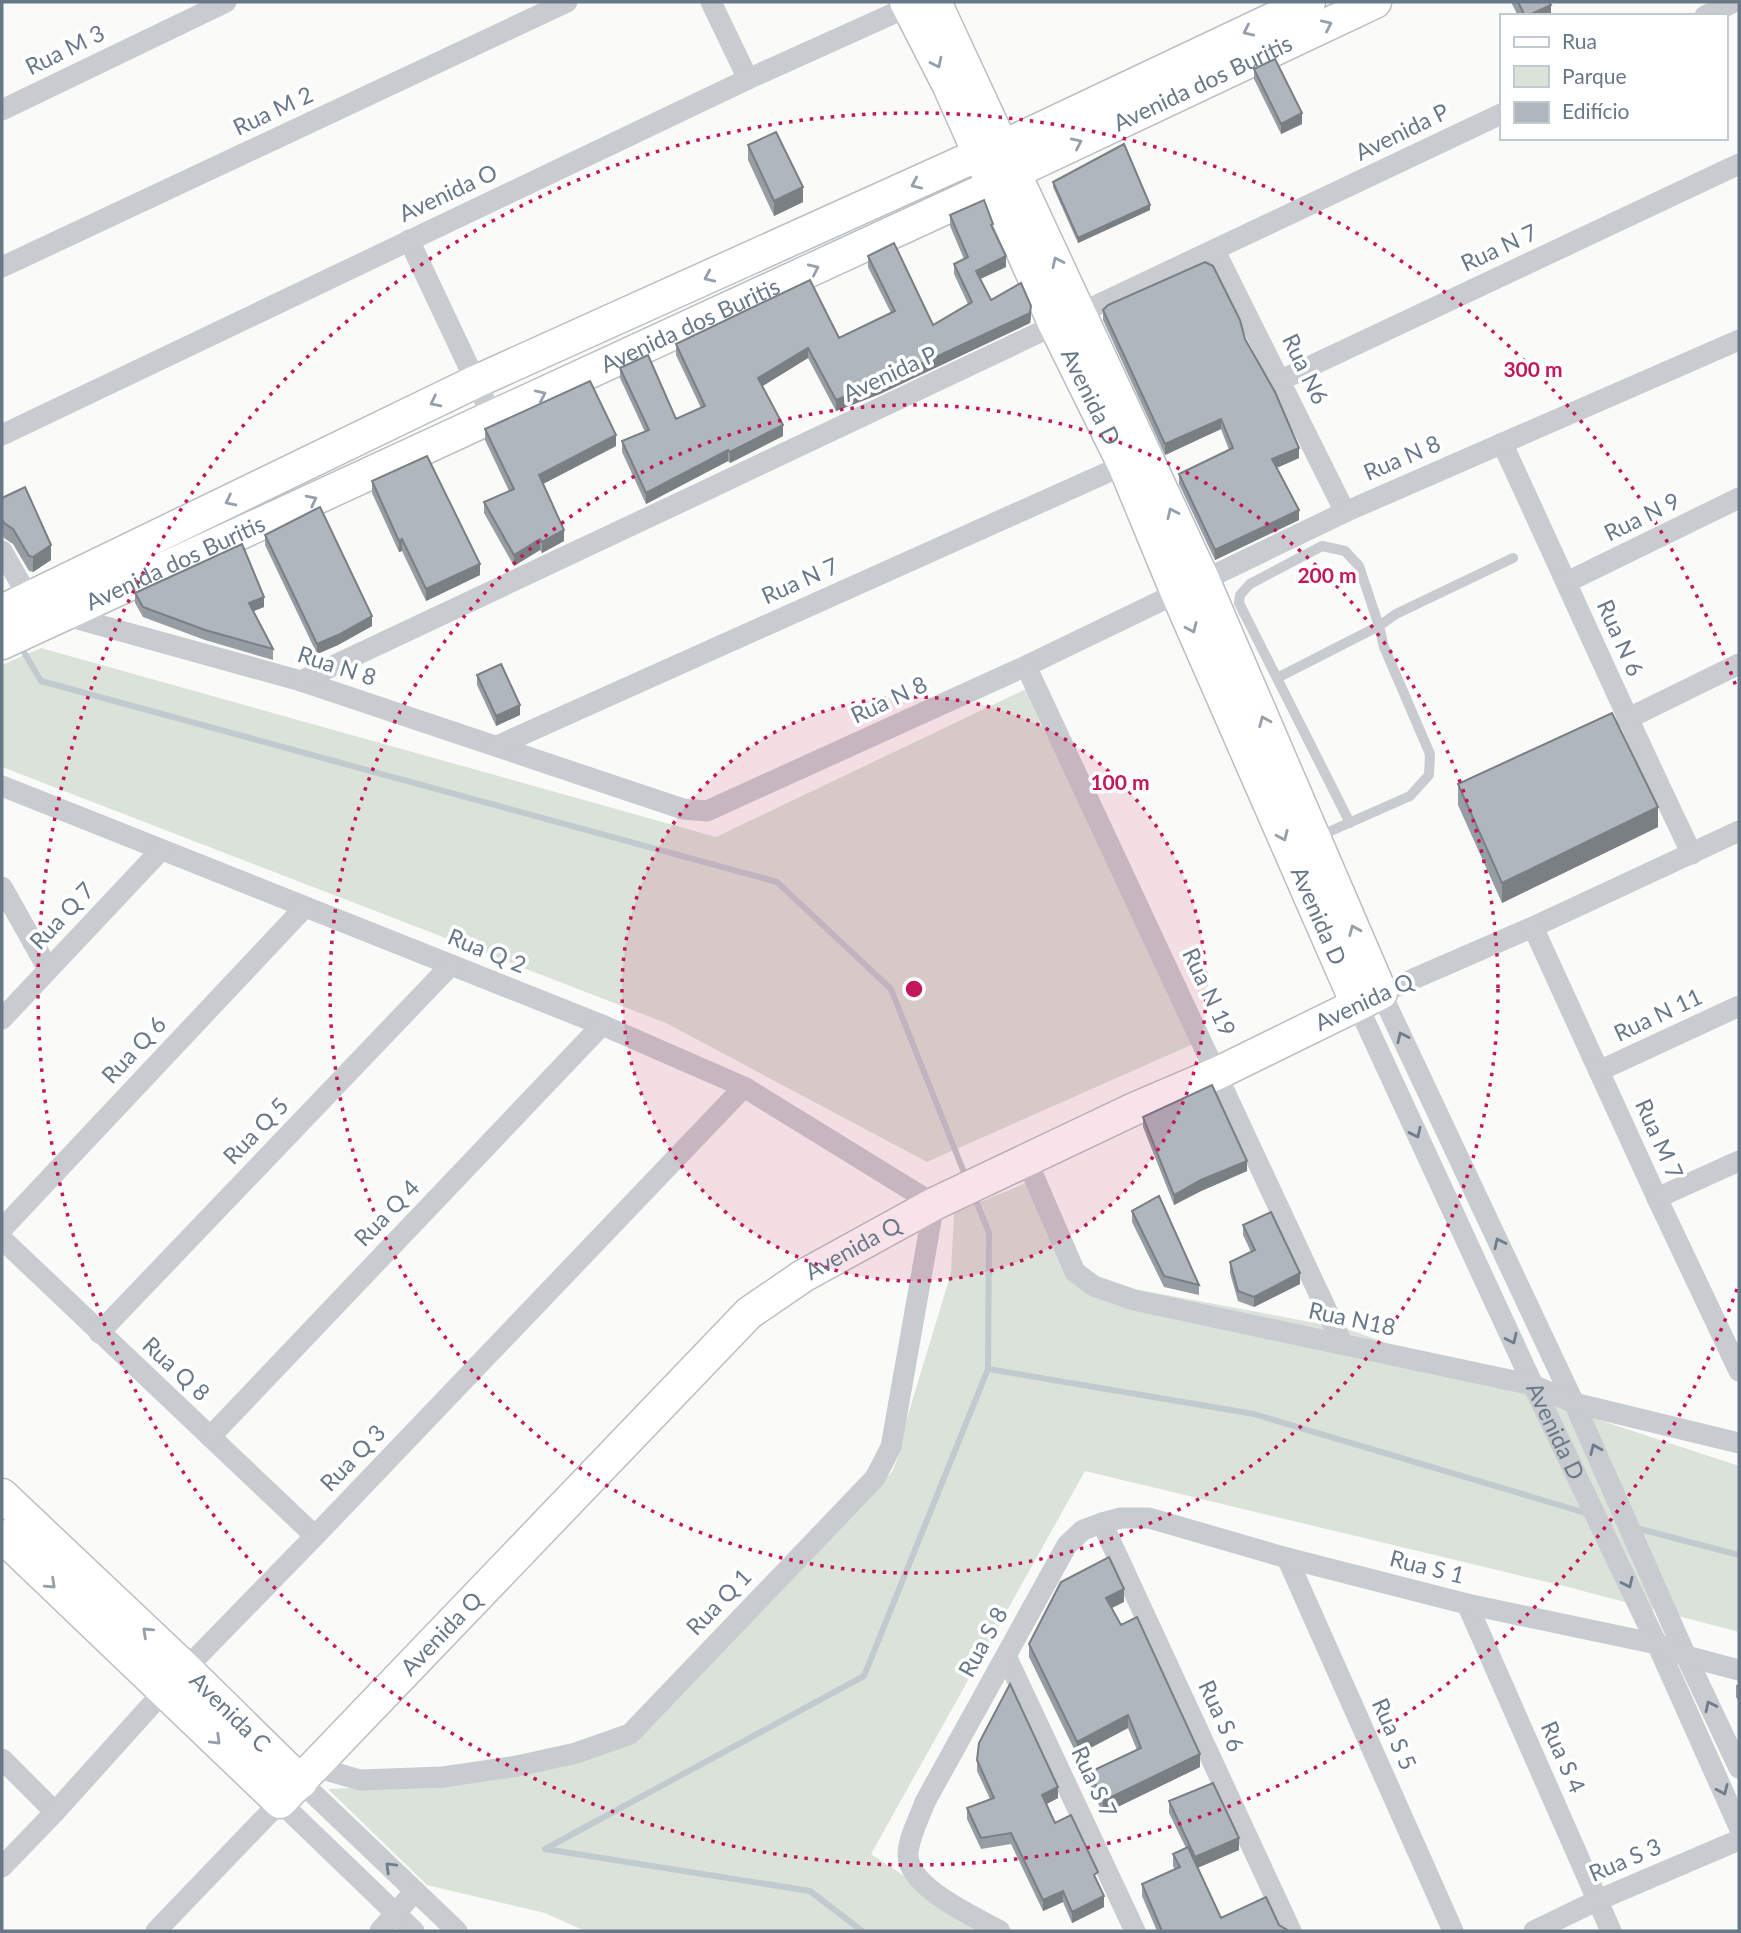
<svg xmlns="http://www.w3.org/2000/svg" width="1741" height="1933" font-family="Lato,sans-serif">
  <style>
    .green { fill: #dbe2d9 }
    .lines { fill: none; stroke-linecap: round; stroke-linejoin: round }
    .stream { stroke: #c1cacf; stroke-width: 6 }
    .secondary-casing { stroke: #babfc4; stroke-width: 35 }
    .lane { stroke: #c8cbcf; stroke-width: 10 }
    .street { stroke: #c8cbcf; stroke-width: 21 }
    .secondary { stroke: #fff; stroke-width: 32 }
    .wall { fill: #969da3 }
    .shaded-wall { fill: #7a7f84 }
    .building { fill: #afb6bd; stroke: #7a7f84; stroke-width: 2 }
    .oneway { stroke: #96a0ac }
    .oneway2 { stroke: #6e7c8c }
    .ring { fill: none; stroke: #c2185b; stroke-width: 3.5; stroke-dasharray: 3.5 7 }
    .labels { text-anchor: middle; stroke-width: 7; stroke-linejoin: round; paint-order: stroke }
    .street-label { font-size: 23px; fill: #697889; stroke: #fff }
    .centre { fill: #c2185b; stroke: #fff; stroke-width: 3.5 }
    .ring-label { font-size: 21px; text-anchor: middle; font-weight: bold; fill: #c2185b; stroke: #fff; stroke-width: 7; stroke-linejoin: round; paint-order: stroke }
  </style>
  <rect width="100%" height="100%" fill="#fafaf8"/>
  <!-- green -->
  <path class="green" d="M41,648l675,189 312,-149 170,354 -271,120 -261,-139 -664,-256v-102z
    M1045,1175l31,103 272,51 212,78 179,59v166l-175,-46 -479,-115 -214,383 116,77h-402l-40,-18 -118,-28 -99,-96 113,-5 192,-43 259,-269 8,-19 1,-15 50,-165 3,-60z"/>
  <g class="lines">
    <!-- stream -->
    <path class="stream" d="M19,644l22,37 736,201 114,107 76,191
      M988,1369l266,45 335,100
      M1636,1528l103,27
      M545,1849l319,-173 124,-307 1,-136 -15,-37
      M545,1849l265,42 52,40"/>
    <!-- secondary casing -->
    <g class="secondary-casing">
      <g id="secondary">
        <path id="s2" d="M906,2l43,84 106,239 69,140 53,128 180,411"/>
        <path d="M2,611l473,-229 503,-227 26,-9 305,-144"/>
        <path id="s3" d="M2,643l991,-457 22,-14 360,-170"/>
        <path id="s4" d="M2,1495l183,173 116,114"/>
        <path id="s5" d="M2,1536l278,266 469,-489 54,-37 131,-72 200,-95 84,-36 163,-80 -178,-414 -268,-577"/>
      </g>
    </g>
    <!-- lane -->
    <path class="lane" d="M1277,678l102,-52 -20,-60 -14,-15 -23,-5 -72,38 -10,11 -1,8 111,220
      M1317,837l93,-41 19,-21 1,-21 -46,-107 -5,-21 17,-12 117,-56"/>
    <!-- street -->
    <g class="street">
      <path d="M711,2l37,77"/>
      <path d="M1705,16l29,-14"/>
      <path d="M2,110l224,-108"/>
      <path d="M409,240l84,178"/>
      <path d="M1215,251l130,261"/>
      <path d="M2,267l565,-265"/>
      <path d="M1281,380l458,-216"/>
      <path d="M2,435l746,-356 171,-77"/>
      <path d="M1502,443c64,137 124,275 190,411"/>
      <path d="M2,551l27,47 34,17 238,66 382,128 24,2 319,-145 319,-154 394,-172"/>
      <path d="M1567,582l172,-84"/>
      <path d="M1026,666l316,677"/>
      <path d="M301,681c400,-189 801,-376 1200,-567"/>
      <path d="M1627,719l112,-55"/>
      <path d="M497,746l627,-281"/>
      <path d="M2,786l600,239 142,62 190,117 -43,243 -16,31 -245,256 -54,19 -59,13 -74,11 -83,3 -45,-13"/>
      <path d="M1739,831l-206,96 -152,66 193,410 112,253 53,112"/>
      <path d="M2,887l46,82"/>
      <path d="M1533,927l124,271 82,173"/>
      <path id="s1" d="M1357,1004l176,381 124,259 82,183"/>
      <path d="M2,1019l159,-169"/>
      <path d="M1599,1071l140,-65"/>
      <path d="M1027,1161l48,111 19,14 40,14 399,85 41,18 165,40"/>
      <path d="M1657,1198l82,-37"/>
      <path d="M2,1229l303,-322"/>
      <path d="M2,1239l313,297"/>
      <path d="M99,1333l352,-368"/>
      <path d="M210,1437l392,-412"/>
      <path d="M1102,1523l189,408"/>
      <path d="M1287,1558l166,373"/>
      <path d="M1467,1604l144,327"/>
      <path d="M1006,1656l129,275"/>
      <path d="M2,1759l53,53"/>
      <path d="M301,1782l156,149"/>
      <path d="M2,1867l53,-55 109,-121 151,-155 429,-449"/>
      <path d="M156,1931l124,-129 134,129"/>
      <path d="M380,1931l35,-40"/>
      <path d="M1000,1931c-25,-14 -93,-44 -92,-77 1,-18 11,-35 17,-52l142,-257 16,-15 19,-7 19,-5h28l138,40 180,46 190,40 29,12 53,14"/>
      <path d="M1534,1931l62,-30 143,-61"/>
    </g>
    <!-- secondary -->
    <use href="#secondary" class="secondary"/>
  </g>
  <!-- wall -->
  <path class="wall" d="M1511,2h38l2,14h-33z
    M1254,69l48,55 -21,10 -27,-55z
    M748,145l55,57 -29,14 -26,-56z
    M1053,182l97,28 -72,33 -25,-56z
    M950,215l43,15 13,37 -26,12 11,21 40,17 -1,6 -150,71 -44,17 -28,-53 -46,28 21,50 -53,27 -2,-2 -82,43 -24,-52v-11l23,-9 -25,-54v-10l56,51 25,-11 -25,-53v-11l163,-6 52,-25 -23,-46v-11l65,69 35,-21 -14,-30v-10l10,-5 -14,-33z
    M1103,310l142,29 54,119 -23,10 23,52 -84,40 -36,-76v-10l50,-24 -8,-21 -56,26 -62,-135z
    M485,429l131,17 -73,38 21,57 -22,12 -2,-3 -26,16 -30,-53v-11l25,-11 -24,-51z
    M372,481l108,94 -54,26 -24,-50 -3,1 -27,-59z
    M2,498l49,62 -18,12 -4,-1 -16,-27 -9,-6 -2,-4z
    M265,535l107,91 -34,19 -21,9 -52,-109z
    M135,593l129,14 -11,4 20,38v11l-68,-20 -62,-23 -8,-14z
    M477,675l43,40 -24,11 -19,-41z
    M1458,784l200,43 -156,76 -44,-98z
    M1143,1117l104,54 -46,20 -27,14 -31,-78z
    M1132,1211l67,74v10l-35,-8 -32,-65z
    M1243,1225l57,59 -46,23 -16,-6 -8,-28v-11l21,-10 -8,-17z
    M1124,1602l-13,6 89,159 -97,47 -13,-29v-13l47,-22 -9,-22 -51,27 -48,-98v-13z
    M1739,1684v18l-3,-5v-12z
    M977,1760l81,38 -11,6 8,19 43,60 6,24 -32,16 -9,-21 -20,9 -32,-67 -30,5 -14,-30v-11l23,-9 -13,-28z
    M1169,1801l70,49 -42,18 24,50 58,7 10,6h-132l-15,-35v-12l33,-15 -2,-3v-12l13,-6 -17,-35z"/>
  <!-- shaded-wall -->
  <path class="shaded-wall" d="M1551,5v11h-24z
    M1302,113v11l-21,10v-10z
    M803,187v15l-29,14v-15z
    M1150,205v5l-72,33v-5z
    M1006,256v11l-30,14v-10z
    M1031,306v11l-1,6 -150,71 -44,17v-11z
    M808,348v10l-50,31v-11z
    M1221,419v10l-56,26v-11z
    M783,425v11l-53,27v-11z
    M616,435v11l-77,40v-11z
    M1299,448v10l-27,12v-11z
    M728,450v11l-82,43v-11z
    M1299,510v10l-84,40v-10z
    M564,530v11l-22,12v-11z
    M402,539v12l-3,1v-11z
    M540,539v11l-26,16v-11z
    M51,545v15l-18,12v-15z
    M480,564v11l-54,26v-12z
    M264,597v10l-15,6v-10z
    M372,616v10l-34,19 -21,9v-10z
    M520,705v10l-24,11v-10z
    M1658,807v20l-156,76v-20z
    M1247,1161v10l-46,20 -27,14v-10l27,-15z
    M1300,1273v11l-46,23v-10z
    M1124,1589v13l-18,9v-13z
    M1128,1715v13l-51,27v-13z
    M1200,1754v13l-97,47v-13z
    M1058,1787v11l-16,8v-11z
    M1239,1838v12l-44,19v-12z
    M1063,1891v11l-20,9v-11z
    M1104,1896v11l-32,16v-11z"/>
  <!-- building -->
  <path class="building" d="M1518,2h31l2,3 -24,11h-2z
    M1275,59l27,54 -21,11 -27,-55z
    M776,132l27,55 -29,14 -26,-56z
    M1124,144l26,61 -72,33 -25,-56z
    M984,200l9,24 -2,1 15,31 -30,15 15,29 30,-17 10,23 -1,7 -150,70 -44,17 -28,-52 -50,30 25,47 -53,27 -2,-2 -82,43 -24,-52 27,-11 -29,-62 28,-13 28,64 29,-13 -29,-62 134,-64 29,58 56,-27 -27,-55 26,-13 39,82 39,-23 -18,-38 14,-7 -18,-42z
    M1205,262l8,4 27,54 5,19 30,53 24,56 -27,11 27,51 -84,40 -36,-76 54,-26 -12,-29 -56,25 -62,-134 5,-5z
    M590,381l26,54 -77,40 25,55 -22,12 -2,-3 -26,16 -30,-53 30,-13 -29,-60z
    M427,456l53,108 -54,25 -24,-50 -3,2 -27,-60z
    M25,487l26,58 -18,12 -4,-1 -16,-27 -9,-6 -2,-4v-21z
    M320,507l52,109 -34,19 -21,9 -52,-109z
    M242,544l22,53 -15,6 24,46 -68,-19 -62,-23 -8,-14z
    M501,664l19,41 -24,11 -19,-41z
    M1612,713l46,94 -156,76 -44,-99z
    M1212,1085l35,76 -46,19 -27,15 -31,-78z
    M1159,1196l40,89 -35,-9 -32,-65z
    M1271,1212l29,61 -46,24 -16,-6 -8,-29 25,-12 -12,-25z
    M1109,1557l15,32 -18,9 15,27 16,-8 63,137 -97,47 -13,-29 51,-24 -13,-33 -51,27 -48,-98 32,-62z
    M1010,1684l48,103 -16,8 13,28 16,-8 27,57 -4,3 10,21 -32,16 -9,-21 -20,9 -32,-67 -30,5 -14,-30 27,-10 -17,-38 2,-17z
    M1213,1783l26,55 -44,19 -26,-56z
    M1188,1847l33,71 45,-21 13,28 10,6h-127l-20,-47 38,-17 -7,-13z"/>
  <!-- one-way arrows -->
  <defs><path id="oneway-chevron" d="M-2-3.5L2.5 0L-2 3.5" fill="none" stroke-width="1.6" stroke-linecap="round" stroke-linejoin="round" transform="scale(1.75)"/></defs>
  <g class="oneway">
    <use href="#oneway-chevron" transform="translate(1327 25) rotate(-25)"/>
    <use href="#oneway-chevron" transform="translate(1248 31) rotate(155)"/>
    <use href="#oneway-chevron" transform="translate(937 63) rotate(64)"/>
    <use href="#oneway-chevron" transform="translate(1077 143) rotate(-25)"/>
    <use href="#oneway-chevron" transform="translate(916 184) rotate(156)"/>
    <use href="#oneway-chevron" transform="translate(1057 262) rotate(-115)"/>
    <use href="#oneway-chevron" transform="translate(814 269) rotate(-25)"/>
    <use href="#oneway-chevron" transform="translate(709 277) rotate(156)"/>
    <use href="#oneway-chevron" transform="translate(541 395) rotate(-25)"/>
    <use href="#oneway-chevron" transform="translate(435 402) rotate(154)"/>
    <use href="#oneway-chevron" transform="translate(312 500) rotate(-27)"/>
    <use href="#oneway-chevron" transform="translate(230 501) rotate(154)"/>
    <use href="#oneway-chevron" transform="translate(1172 513) rotate(-115)"/>
    <use href="#oneway-chevron" transform="translate(1192 628) rotate(66)"/>
    <use href="#oneway-chevron" transform="translate(1264 721) rotate(-113)"/>
    <use href="#oneway-chevron" transform="translate(1283 836) rotate(66)"/>
    <use href="#oneway-chevron" transform="translate(1354 930) rotate(-113)"/>
    <use href="#oneway-chevron" transform="translate(51 1584) rotate(43)"/>
    <use href="#oneway-chevron" transform="translate(147 1632) rotate(-137)"/>
    <use href="#oneway-chevron" transform="translate(216 1740) rotate(44)"/>
  </g>
  <g class="oneway2">
    <use href="#oneway-chevron" transform="translate(1402 1037) rotate(-115)"/>
    <use href="#oneway-chevron" transform="translate(1416 1133) rotate(65)"/>
    <use href="#oneway-chevron" transform="translate(1499 1243) rotate(-115)"/>
    <use href="#oneway-chevron" transform="translate(1512 1339) rotate(65)"/>
    <use href="#oneway-chevron" transform="translate(1595 1449) rotate(-114)"/>
    <use href="#oneway-chevron" transform="translate(1628 1583) rotate(65)"/>
    <use href="#oneway-chevron" transform="translate(1710 1706) rotate(-116)"/>
    <use href="#oneway-chevron" transform="translate(1723 1790) rotate(66)"/>
    <use href="#oneway-chevron" transform="translate(390 1867) rotate(-136)"/>
  </g>
  <!-- distance rings -->
  <circle cx="914" cy="989" r="292" fill="#c2185b" fill-opacity=".12"/>
  <g class="ring">
    <circle cx="914" cy="989" r="292"/>
    <circle cx="914" cy="989" r="584"/>
    <path d="M1737 1289A876 876 0 1 1 1737 689"/>
  </g>
  <g class="labels">
    <!-- street labels -->
    <g class="street-label">
      <text transform="translate(65 50) rotate(-26)" y="8">Rua M 3</text>
      <text dy="8" stroke="none"><textPath href="#s3" startOffset="1325">Avenida dos Buritis</textPath></text>
      <text transform="translate(273 111) rotate(-25)" y="8">Rua M 2</text>
      <text transform="translate(1402 132) rotate(-26)" y="8">Avenida P</text>
      <text transform="translate(448 193) rotate(-25)" y="8">Avenida O</text>
      <text transform="translate(1499 248) rotate(-25)" y="8">Rua N 7</text>
      <text dy="8" stroke="none"><textPath href="#s3" startOffset="758">Avenida dos Buritis</textPath></text>
      <text transform="translate(1305 369) rotate(64)" y="8">Rua N6</text>
      <text transform="translate(890 374) rotate(-25)" y="8">Avenida P</text>
      <text dy="8" stroke="none"><textPath href="#s2" startOffset="436">Avenida D</textPath></text>
      <text transform="translate(1402 458) rotate(-23)" y="8">Rua N 8</text>
      <text transform="translate(1642 517) rotate(-26)" y="8">Rua N 9</text>
      <text dy="8" stroke="none"><textPath href="#s3" startOffset="191">Avenida dos Buritis</textPath></text>
      <text transform="translate(800 581) rotate(-24)" y="8">Rua N 7</text>
      <text transform="translate(1620 638) rotate(66)" y="8">Rua N 6</text>
      <text transform="translate(337 666) rotate(18)" y="8">Rua N 8</text>
      <text transform="translate(889 700) rotate(-25)" y="8">Rua N 8</text>
      <text transform="translate(62 916) rotate(-47)" y="8">Rua Q 7</text>
      <text dy="8" stroke="none"><textPath href="#s2" startOffset="1003">Avenida D</textPath></text>
      <text transform="translate(487 951) rotate(22)" y="8">Rua Q 2</text>
      <text transform="translate(1209 992) rotate(65)" y="8">Rua N 19</text>
      <text transform="translate(1364 1002) rotate(-25)" y="8">Avenida Q</text>
      <text transform="translate(1658 1015) rotate(-25)" y="8">Rua N 11</text>
      <text transform="translate(134 1050) rotate(-47)" y="8">Rua Q 6</text>
      <text transform="translate(256 1131) rotate(-46)" y="8">Rua Q 5</text>
      <text transform="translate(1659 1139) rotate(66)" y="8">Rua M 7</text>
      <text transform="translate(387 1213) rotate(-46)" y="8">Rua Q 4</text>
      <text dy="8" stroke="none"><textPath href="#s5" startOffset="1185">Avenida Q</textPath></text>
      <text transform="translate(1352 1319) rotate(12)" y="8">Rua N18</text>
      <text transform="translate(176 1369) rotate(43)" y="8">Rua Q 8</text>
      <text dy="8" stroke="none"><textPath href="#s1" startOffset="471">Avenida D</textPath></text>
      <text transform="translate(353 1458) rotate(-46)" y="8">Rua Q 3</text>
      <text transform="translate(1427 1567) rotate(14)" y="8">Rua S 1</text>
      <text transform="translate(719 1602) rotate(-46)" y="8">Rua Q 1</text>
      <text dy="8" stroke="none"><textPath href="#s5" startOffset="618">Avenida Q</textPath></text>
      <text transform="translate(983 1642) rotate(-61)" y="8">Rua S 8</text>
      <text dy="8" stroke="none"><textPath href="#s4" startOffset="315">Avenida C</textPath></text>
      <text transform="translate(1221 1716) rotate(65)" y="8">Rua S 6</text>
      <text transform="translate(1394 1734) rotate(66)" y="8">Rua S 5</text>
      <text transform="translate(1563 1757) rotate(66)" y="8">Rua S 4</text>
      <text transform="translate(1094 1782) rotate(65)" y="8">Rua S 7</text>
      <text transform="translate(1625 1860) rotate(-23)" y="8">Rua S 3</text>
    </g>
  </g>
  <circle cx="914" cy="989" r="10" class="centre"/>
  <g class="ring-label">
    <text x="1533" y="377">300 m</text>
    <text x="1327" y="583">200 m</text>
    <text x="1120" y="790">100 m</text>
  </g>
  <!-- border -->
  <rect width="1741" height="1933" fill="none" stroke="#697889" stroke-width="7"/>
  <!-- legend -->
  <rect x="1500" y="14" width="228" height="126" fill="#ffffff" stroke="#c3c9d0" stroke-width="2"/>
  <rect x="1514" y="37" width="35" height="10" fill="#ffffff" stroke="#c3c9d0" stroke-width="2"/>
  <text x="1562" y="49" font-size="21" fill="#697889">Rua</text>
  <rect x="1514" y="66" width="35" height="21" fill="#dbe2d9" stroke="#c3c9d0" stroke-width="2"/>
  <text x="1562" y="84" font-size="21" fill="#697889">Parque</text>
  <rect x="1514" y="102" width="35" height="21" fill="#afb6bd" stroke="#c3c9d0" stroke-width="2"/>
  <text x="1562" y="119" font-size="21" fill="#697889">Edifício</text>
</svg>
